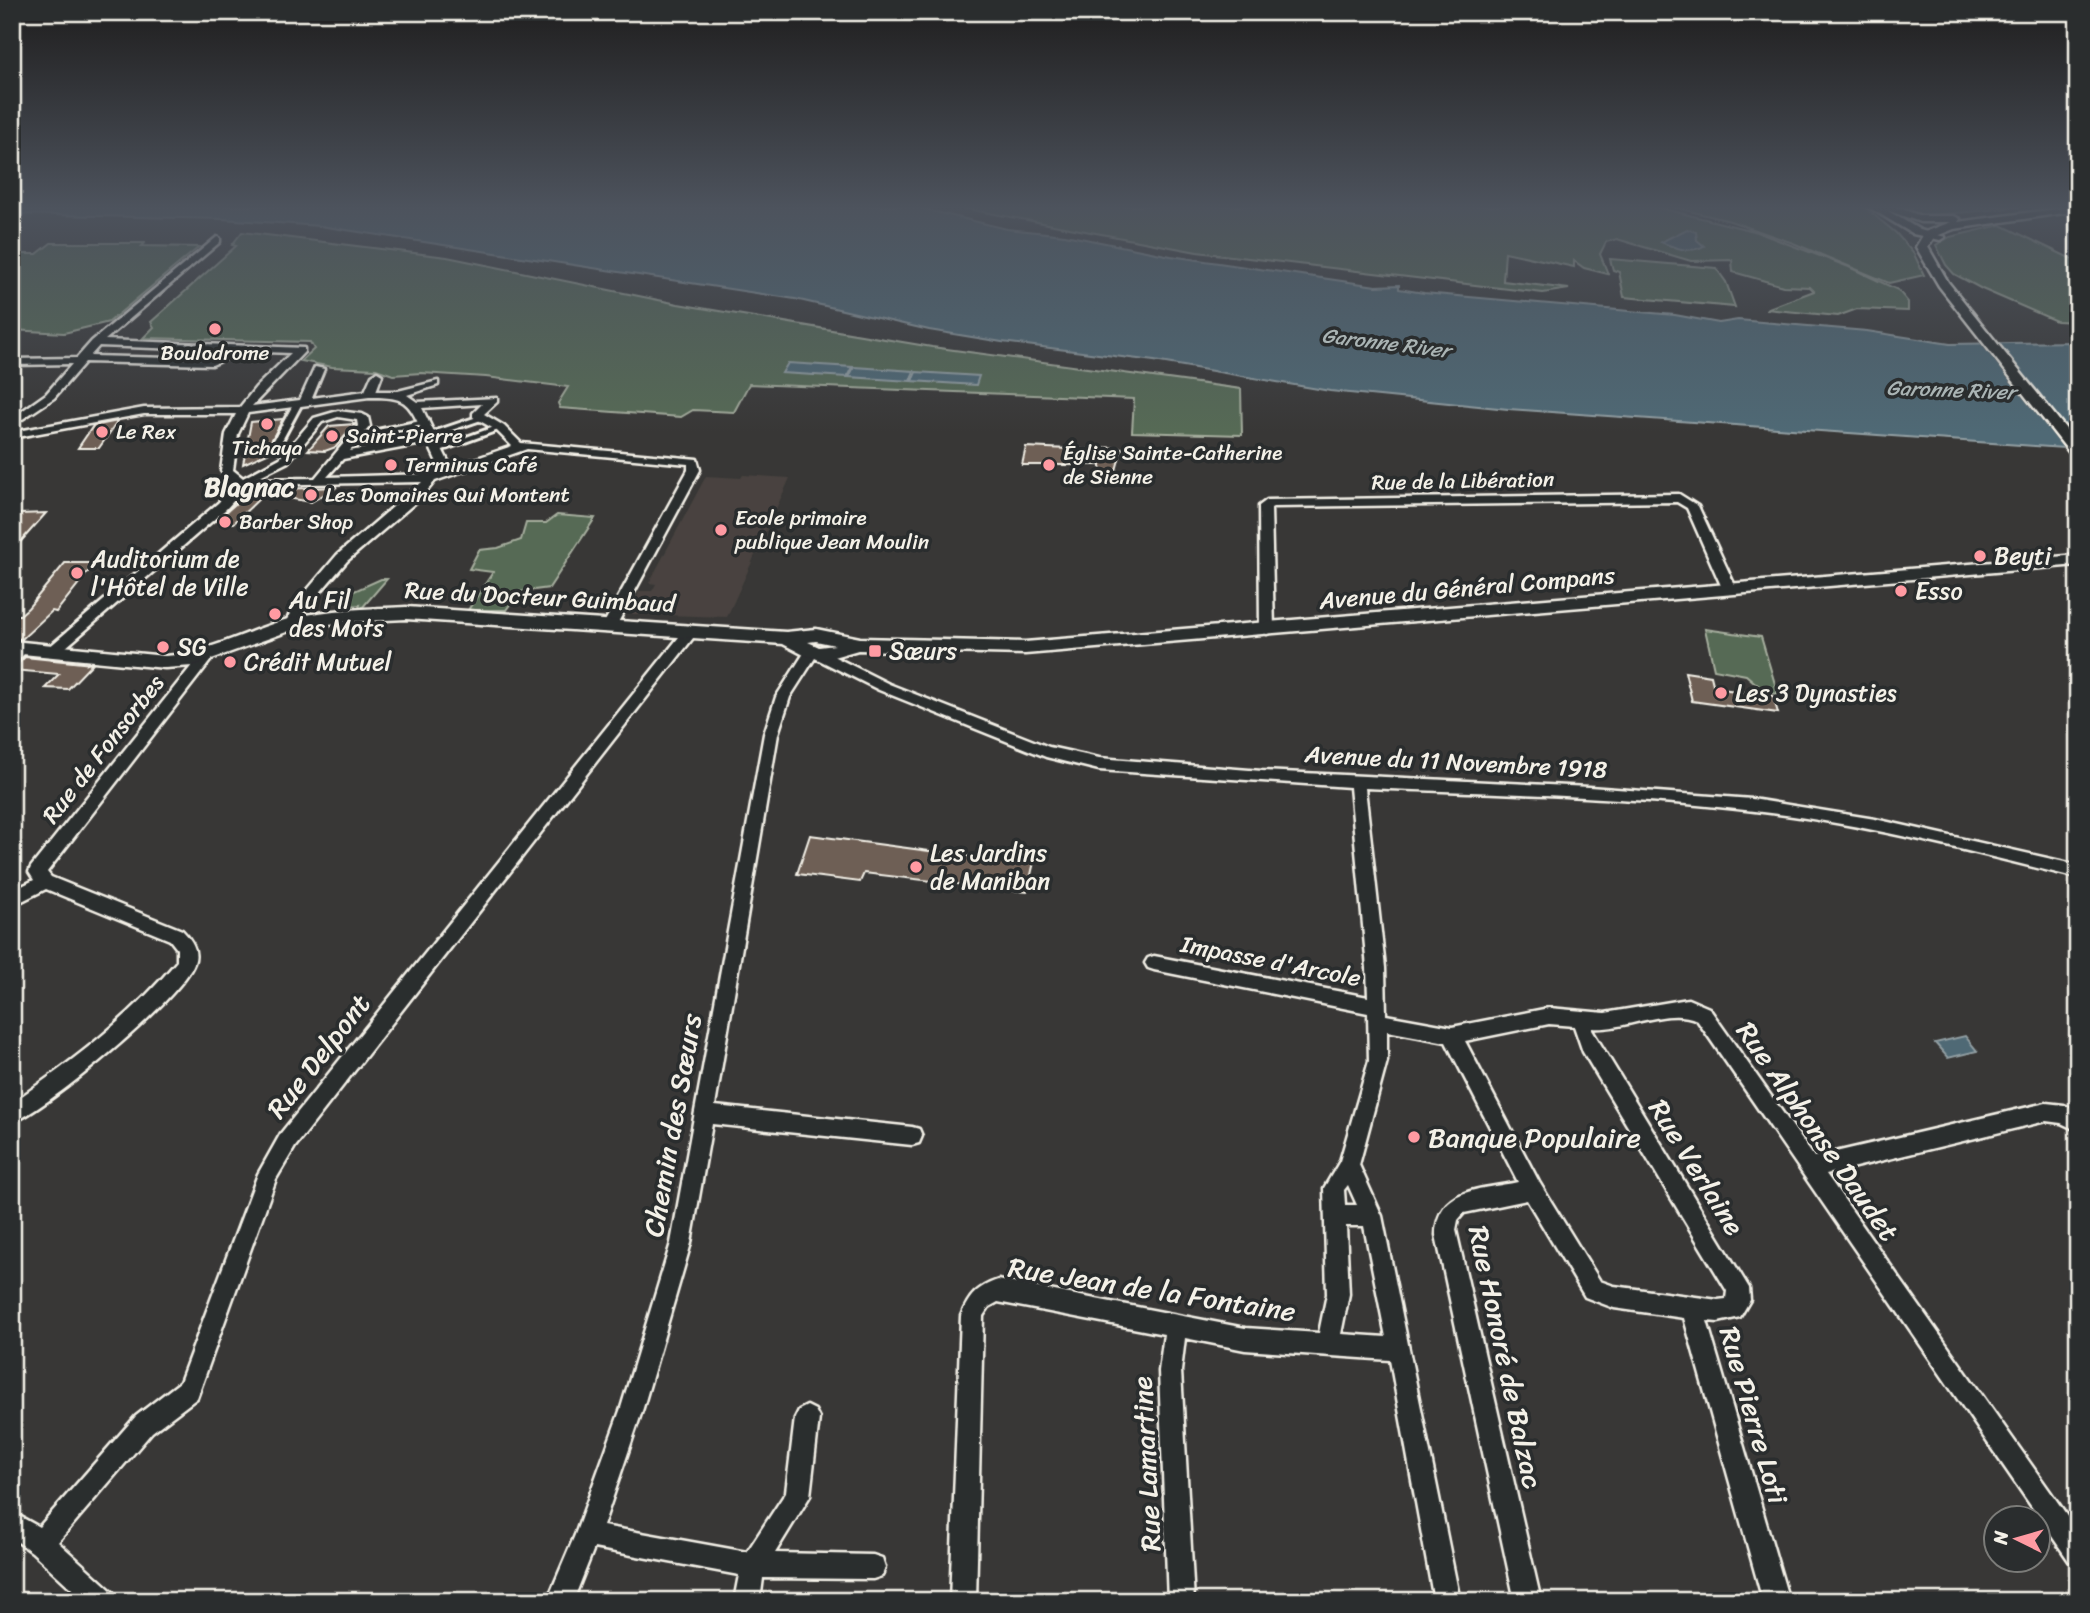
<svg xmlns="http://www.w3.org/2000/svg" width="2090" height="1613" font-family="Sriracha,sans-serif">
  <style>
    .built { fill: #48433f }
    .green { fill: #576a55; stroke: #a6ae9e; stroke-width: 2 }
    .water { fill: #506975; stroke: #929fa3; stroke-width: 2 }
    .pier { fill: #383736 }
    .building { fill: #6e5f55; stroke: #f4f1e8; stroke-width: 2 }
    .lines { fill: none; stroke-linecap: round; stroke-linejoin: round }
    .pedestrian-casing { stroke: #f4f1e8; stroke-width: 6 }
    .minor-casing { stroke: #f4f1e8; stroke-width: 5 }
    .tertiary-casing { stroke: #f4f1e8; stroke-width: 5 }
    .secondary-casing { stroke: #f4f1e8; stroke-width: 5 }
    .pedestrian { fill: #2a2d2e; fill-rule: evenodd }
    .minor { fill: #2a2d2e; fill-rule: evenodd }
    .tertiary { fill: #2a2d2e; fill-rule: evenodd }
    .secondary { fill: #2a2d2e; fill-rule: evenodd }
    .poi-dot { fill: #ff9aa2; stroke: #2a2d2e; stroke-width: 2.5 }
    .labels { text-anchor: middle; stroke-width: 7; stroke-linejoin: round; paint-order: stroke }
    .far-water-label { font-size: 21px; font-style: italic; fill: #aab4b4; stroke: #2a2d2e }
    .far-poi-label { font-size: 21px; fill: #f4f1e8; stroke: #2a2d2e; text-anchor: start }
    .far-street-label { font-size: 21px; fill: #f4f1e8; stroke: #2a2d2e }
    .poi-label { font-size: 24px; fill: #f4f1e8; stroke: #2a2d2e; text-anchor: start }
    .street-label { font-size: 24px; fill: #f4f1e8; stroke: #2a2d2e }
    .far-district-label { font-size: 26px; font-weight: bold; fill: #f4f1e8; stroke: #2a2d2e }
    .near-street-label { font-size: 28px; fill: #f4f1e8; stroke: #2a2d2e }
    .near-poi-label { font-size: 28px; fill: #f4f1e8; stroke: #2a2d2e; text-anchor: start }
  </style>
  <rect width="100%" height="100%" fill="#383736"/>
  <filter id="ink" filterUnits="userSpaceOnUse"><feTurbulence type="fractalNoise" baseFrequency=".0143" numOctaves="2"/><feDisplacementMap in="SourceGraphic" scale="14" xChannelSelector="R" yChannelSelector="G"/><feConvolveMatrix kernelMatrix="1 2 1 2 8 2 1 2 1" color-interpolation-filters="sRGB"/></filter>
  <g filter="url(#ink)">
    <!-- built -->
    <path class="built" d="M743,475l47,3 -63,139 -95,-3 7,-23h13l4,-7 -7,-1 57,-107 35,2z"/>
    <!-- green -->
    <path class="green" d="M952,206h700l102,25 95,36 49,23 10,12v9l-51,-2 -19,7 -72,-7 48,-18 -4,-4 -27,-1 -50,-14 -1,-12 -41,1 -74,-22 -11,3 -6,12 8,20 -24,-6 -10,-7v6l-69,-15 -2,29 66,8 -26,4 -346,-41z
      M1669,206h194l33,27 18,21 10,21 -35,8 -96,-40 -63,-22z
      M1894,206h136l-105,10z
      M2001,225l77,37v60l-22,-1 -74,-32 -28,-15 -8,-9 -10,-20 14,-8z
      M242,232l205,25 231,47 254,43 309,42 1,46 -110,-3 2,-33 -385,-15 -15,28 -41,-2 -12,7 -121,-9 -2,-5 10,-16 -82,-10 -65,-4 -28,2 -17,-6 -44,-2 -31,-6 13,-12 -4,-7 -167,-4 11,-11 -3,-5 85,-76 -4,-1z
      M51,243h94l-3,3 57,1 -90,75 -45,11 -52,-3v-72l8,-4h17z
      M1610,259l106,9 10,14 9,25 -111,-10 -5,-25 -6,-2z
      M557,515l38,3 -46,70 -30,4 -13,18h-38l25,-38 -24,-3 10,-19 19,-2 23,-8 5,-17h20z
      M381,579h6l-25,29h-3l1,-3 -20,2 12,-15z
      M1705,629l56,8 17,57 -12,-2 -20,-17 -32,-6z"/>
    <!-- water -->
    <path class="water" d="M12,206h899l96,23 58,6 106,21 205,30 23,-1v4l25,4 251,22 44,8 19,-3 129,11 83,13 128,-2v107l-570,-40 -178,-18 -176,-30 -152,-19 -73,-12 -134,-31 -475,-73 -98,-7 -210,-5z
      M1687,229l9,3 1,8 7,6c-14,8 -29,2 -43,-4z
      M788,363l64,4 -5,10 -65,-4z
      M854,367l60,4 -4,10 -61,-4z
      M916,372l63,4 -3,9 -64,-4z
      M1965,1036l12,15 -29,7 -13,-15z"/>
    <!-- pier -->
    <path class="pier" d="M1977,339l19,1 82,102v10l-13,-1z"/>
    <!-- building -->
    <path class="building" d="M283,419l-13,24 4,7 -31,14 8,-42z
      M118,421l-19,27h-21l15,-22z
      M355,424l-19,23 -11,4 -17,-1 21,-24z
      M1026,447l65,3 1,-3 30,1 -8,30 -13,-1v-12h-79z
      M337,487l-26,15 -47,-8 -30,29 -18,-2 35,-31z
      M46,513l-23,26 -11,12v-30l7,-7z
      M65,563h30l-39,49 -4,-1 -30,28 -10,-1v-23h8l8,-7z
      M25,657l67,7 -24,25 -23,-1 14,-14 -47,-4z
      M1685,672l26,4 3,12 59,8 5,17 -86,-12z
      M810,835l209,28v-3l15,2 -7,30 -163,-19 -4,9 -63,-8z"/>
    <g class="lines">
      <!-- pedestrian casing -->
      <g class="pedestrian-casing">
        <path id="pedestrian" d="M294,403l7,2 -21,39 12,12 -4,2h-3l-13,-14z
          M480,416l7,2 -53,18 -7,-2z
          M425,420h3v4l-70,14 -4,-2 4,-2z
          M497,426l7,2 -64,23 -7,-2z"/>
      </g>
      <!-- minor casing -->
      <g class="minor-casing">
        <path id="minor" d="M2064,207l14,4v6l-14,-6z
          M217,237l3,1v4l-115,98 199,8v4l-52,54 48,-6 15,-33 9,2 -12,29 53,-7 7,-16 5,-3 5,3 -6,16h22l40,-10v4l-31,10 10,7 80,-4v4l-13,12 20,12 17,17 176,16 3,11 -85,158h-10l-2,-3 85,-155v-6l-161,-15 -92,32 -12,15 -76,65 -43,50 -7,16 -5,1 -7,-4 8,-17 44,-52 85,-73 -174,3 -22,24 -168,145h-10l-2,-3 2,-3 170,-145 19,-19 -6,-1 -10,-12 5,-37 10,-20h-92l-132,24v-6l132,-24 96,-1 16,-20 35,-34 -192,-7 -9,10 121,3 12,-4 5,3 -16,7 -127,-3 -31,36 -42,28v-8l34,-24 26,-30 -60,1v-6l65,-1 15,-17zM369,397c40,0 39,5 56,40l-75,14 20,-25 -2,-9 -6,-3 -24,-3 -24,7 -34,40 -37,20 -10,-8 5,-36 10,-21zM482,404l-9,9v4l23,13 16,16 -61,21 -29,-59zM338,417l19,3 1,6 -43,52 -61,1 34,-17 34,-40zM428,443l13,28 -11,3 -103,3 16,-18z
          M1679,494l19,12 39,84 -2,3h-10l-2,-3 -36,-82 -10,-6 -404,5 -2,1 3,122 -7,4 -7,-4 -1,-124 8,-6z
          M692,626l5,1 2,3 -2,3 -402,514 -19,32 -79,219 -45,34 -94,110 55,50 4,9h-32l-53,-49 -20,-14v-26l27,15 97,-111 44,-34 78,-208 23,-41 406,-506z
          M23,643l7,5 -13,13 -5,2v-13z
          M811,648l14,4 64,32 160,63 50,11 163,13 327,16 163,12 123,20 203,46v13c-94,-23 -189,-48 -285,-62 -141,-20 -285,-22 -428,-28l20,180 1,47 66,12 97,-19 56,5 83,-14 21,9 105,149 232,-54 18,2 14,6v20l-17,-8 -15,-2 -220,53 252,357v33l-9,-3 -372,-541c-29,-14 -73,11 -105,8v2l157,258 1,12 -10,17 -22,5 -11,-1 82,280h-26l-79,-283 -70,-10 -29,-11 -58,-97 -63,13 -6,7 -2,10 85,371h-26l-79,-366c1,-48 45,-45 82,-53l-72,-140 -59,-11v30l-28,104 23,51 78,385h-26l-44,-241 -145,-10 -60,-12 -4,33 13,230h-26l-9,-230 5,-37 -166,-32 -9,5 -6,9 -7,285h-26l11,-285c8,-20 16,-29 37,-36l247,48 74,5 8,-39 -3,-106 16,-27 29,-100 -1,-48 -214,-43 -6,-2 -3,-5 3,-5 6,-2 214,41 -1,-29 -17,-181 -251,-17 -53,-13 -167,-67 -64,-32 -25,39 -12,37 -63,372 197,21 7,2 3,7 -3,7 -7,2 -200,-21 -21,119 -48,165 -40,118 144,26 39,-60 9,-74 4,-8 8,-4 8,4 4,8 -9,78 -35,57 98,2 9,3 3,9 -3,9 -9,3 -110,-1 -3,23h-26l5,-26 -145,-27 -21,53h-26l28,-66 46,-127 50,-165 93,-509 12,-37 30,-47zM1549,1024l25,2 9,26 144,239 -1,8 -8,1 -104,-14 -14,-5 -61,-99 -74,-141zM1348,1185l9,20h-12l-1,-15zM1346,1226h18l22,111 -45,-3 8,-40z
          M206,652l7,5 -2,3 -164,212 4,5 131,53c9,9 17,20 12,33 -12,35 -147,146 -182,160v-20c61,-42 118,-85 165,-142v-12l-7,-9 -124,-51 -34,17v-15l22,-11 -5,-8 2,-5 170,-213z"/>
      </g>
      <!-- tertiary casing -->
      <g class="tertiary-casing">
        <path id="tertiary" d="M1867,206h13l40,24 25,7 -5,3 -27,-6z"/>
      </g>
      <!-- secondary casing -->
      <g class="secondary-casing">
        <path id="secondary" d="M1894,206l27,10h33l6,3 -2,3 120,-16v5l-124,18 -20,8 -6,10 20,35 130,162v15l-5,-2 -134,-171 -23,-39 9,-15 26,-10h-31l-42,-15z
          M2078,555v10l-1053,89 -167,-4 -35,10 -19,-5 -21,-11 -377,-25 -63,3 -48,7 -103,37 -27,2 -153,-15v-12l153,15c44,-3 81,-25 123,-37 38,-10 79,-10 118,-12l380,25 30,-3 44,9 165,4zM816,641l19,4 -16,2 -11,-5z"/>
      </g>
      <!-- pedestrian -->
      <use href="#pedestrian" class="pedestrian"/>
      <!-- minor -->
      <use href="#minor" class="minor"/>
      <!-- tertiary -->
      <use href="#tertiary" class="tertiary"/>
      <!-- secondary -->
      <use href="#secondary" class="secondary"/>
    </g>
  </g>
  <!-- sky -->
  <linearGradient id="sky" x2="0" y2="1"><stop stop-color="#1f1e1e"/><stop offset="0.48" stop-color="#4d535d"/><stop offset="1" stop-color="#4d535d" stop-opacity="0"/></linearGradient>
  <rect width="2090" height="432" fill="url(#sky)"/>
  <!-- markers -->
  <g class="poi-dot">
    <circle cx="215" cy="329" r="7"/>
    <circle cx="267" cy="424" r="7"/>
    <circle cx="102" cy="432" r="7"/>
    <circle cx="332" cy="436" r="7"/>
    <circle cx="391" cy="465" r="7"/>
    <circle cx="1049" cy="465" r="7"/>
    <circle cx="311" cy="495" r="7"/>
    <circle cx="225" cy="522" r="7"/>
    <circle cx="721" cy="530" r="7"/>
    <circle cx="1980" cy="556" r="7"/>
    <circle cx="77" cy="573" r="7"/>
    <circle cx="1901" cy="591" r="7"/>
    <circle cx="275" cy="614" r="7"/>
    <circle cx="163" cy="647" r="7"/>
    <rect x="868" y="644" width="14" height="14" rx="3.5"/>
    <circle cx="230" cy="662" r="7"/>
    <circle cx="1721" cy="693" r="7"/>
    <circle cx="916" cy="867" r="7"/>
    <circle cx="1414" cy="1137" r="7"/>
  </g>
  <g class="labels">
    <!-- far-water labels -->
    <g class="far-water-label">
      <text transform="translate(1386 343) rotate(7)" y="7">Garonne River</text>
      <text transform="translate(1951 390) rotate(2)" y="7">Garonne River</text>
    </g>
    <!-- far-poi labels -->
    <g class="far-poi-label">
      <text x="215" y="360" text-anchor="middle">Boulodrome</text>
      <text x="116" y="439">Le Rex</text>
      <text x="346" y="443">Saint-Pierre</text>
      <text x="267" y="455" text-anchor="middle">Tichaya</text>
      <text x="1063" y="460">Église Sainte-Catherine<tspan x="1063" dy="24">de Sienne</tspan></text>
      <text x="405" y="472">Terminus Café</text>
      <text x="325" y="502">Les Domaines Qui Montent</text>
      <text x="735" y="525">Ecole primaire<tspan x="735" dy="24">publique Jean Moulin</tspan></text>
      <text x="239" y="529">Barber Shop</text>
    </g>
    <!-- far-street labels -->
    <g class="far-street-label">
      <text transform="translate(1463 481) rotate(-1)" y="7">Rue de la Libération</text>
    </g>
    <!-- poi labels -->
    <g class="poi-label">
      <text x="1994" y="564">Beyti</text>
      <text x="91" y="567">Auditorium de<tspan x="91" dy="28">l'Hôtel de Ville</tspan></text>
      <text x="1915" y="599">Esso</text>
      <text x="289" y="608">Au Fil<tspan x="289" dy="28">des Mots</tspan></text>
      <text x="177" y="655">SG</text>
      <text x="889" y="659">Sœurs</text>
      <text x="244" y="670">Crédit Mutuel</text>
      <text x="1735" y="701">Les 3 Dynasties</text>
      <text x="930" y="861">Les Jardins<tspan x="930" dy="28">de Maniban</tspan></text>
    </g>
    <!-- street labels -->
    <g class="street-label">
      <text transform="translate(1467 588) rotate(-5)" y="8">Avenue du Général Compans</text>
      <text transform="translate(540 597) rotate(3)" y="8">Rue du Docteur Guimbaud</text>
      <text transform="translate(103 749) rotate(-52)" y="8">Rue de Fonsorbes</text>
      <text transform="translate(1456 762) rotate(3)" y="8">Avenue du 11 Novembre 1918</text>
      <text transform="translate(1271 961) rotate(11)" y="8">Impasse d'Arcole</text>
    </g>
    <!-- far-district labels -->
    <g class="far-district-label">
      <text x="249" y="496">Blagnac</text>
    </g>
    <!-- near-street labels -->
    <g class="near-street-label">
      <text transform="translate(318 1056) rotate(-52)" y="10">Rue Delpont</text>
      <text transform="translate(672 1125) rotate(-80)" y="10">Chemin des Sœurs</text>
      <text transform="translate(1818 1131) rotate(55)" y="10">Rue Alphonse Daudet</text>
      <text transform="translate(1697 1167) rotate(58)" y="10">Rue Verlaine</text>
      <text transform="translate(1152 1289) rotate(9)" y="10">Rue Jean de la Fontaine</text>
      <text transform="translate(1506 1357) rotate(78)" y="10">Rue Honoré de Balzac</text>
      <text transform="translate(1754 1415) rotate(74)" y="10">Rue Pierre Loti</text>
      <text transform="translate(1146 1464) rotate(-93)" y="10">Rue Lamartine</text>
    </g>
    <!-- near-poi labels -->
    <g class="near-poi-label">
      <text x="1428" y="1147">Banque Populaire</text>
    </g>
  </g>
  <!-- margin -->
  <rect width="2090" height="1613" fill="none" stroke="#2a2d2e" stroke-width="42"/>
  <rect x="21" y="21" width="2048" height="1571" fill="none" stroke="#f4f1e8" stroke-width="2.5" filter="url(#ink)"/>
  <!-- north arrow -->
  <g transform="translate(2017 1539) rotate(275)"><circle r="33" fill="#2a2d2e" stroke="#7b7b78" stroke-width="2"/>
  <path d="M0-5L12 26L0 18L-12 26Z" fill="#ff9aa2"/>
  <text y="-10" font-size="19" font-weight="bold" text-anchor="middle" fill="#f4f1e8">N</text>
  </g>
</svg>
